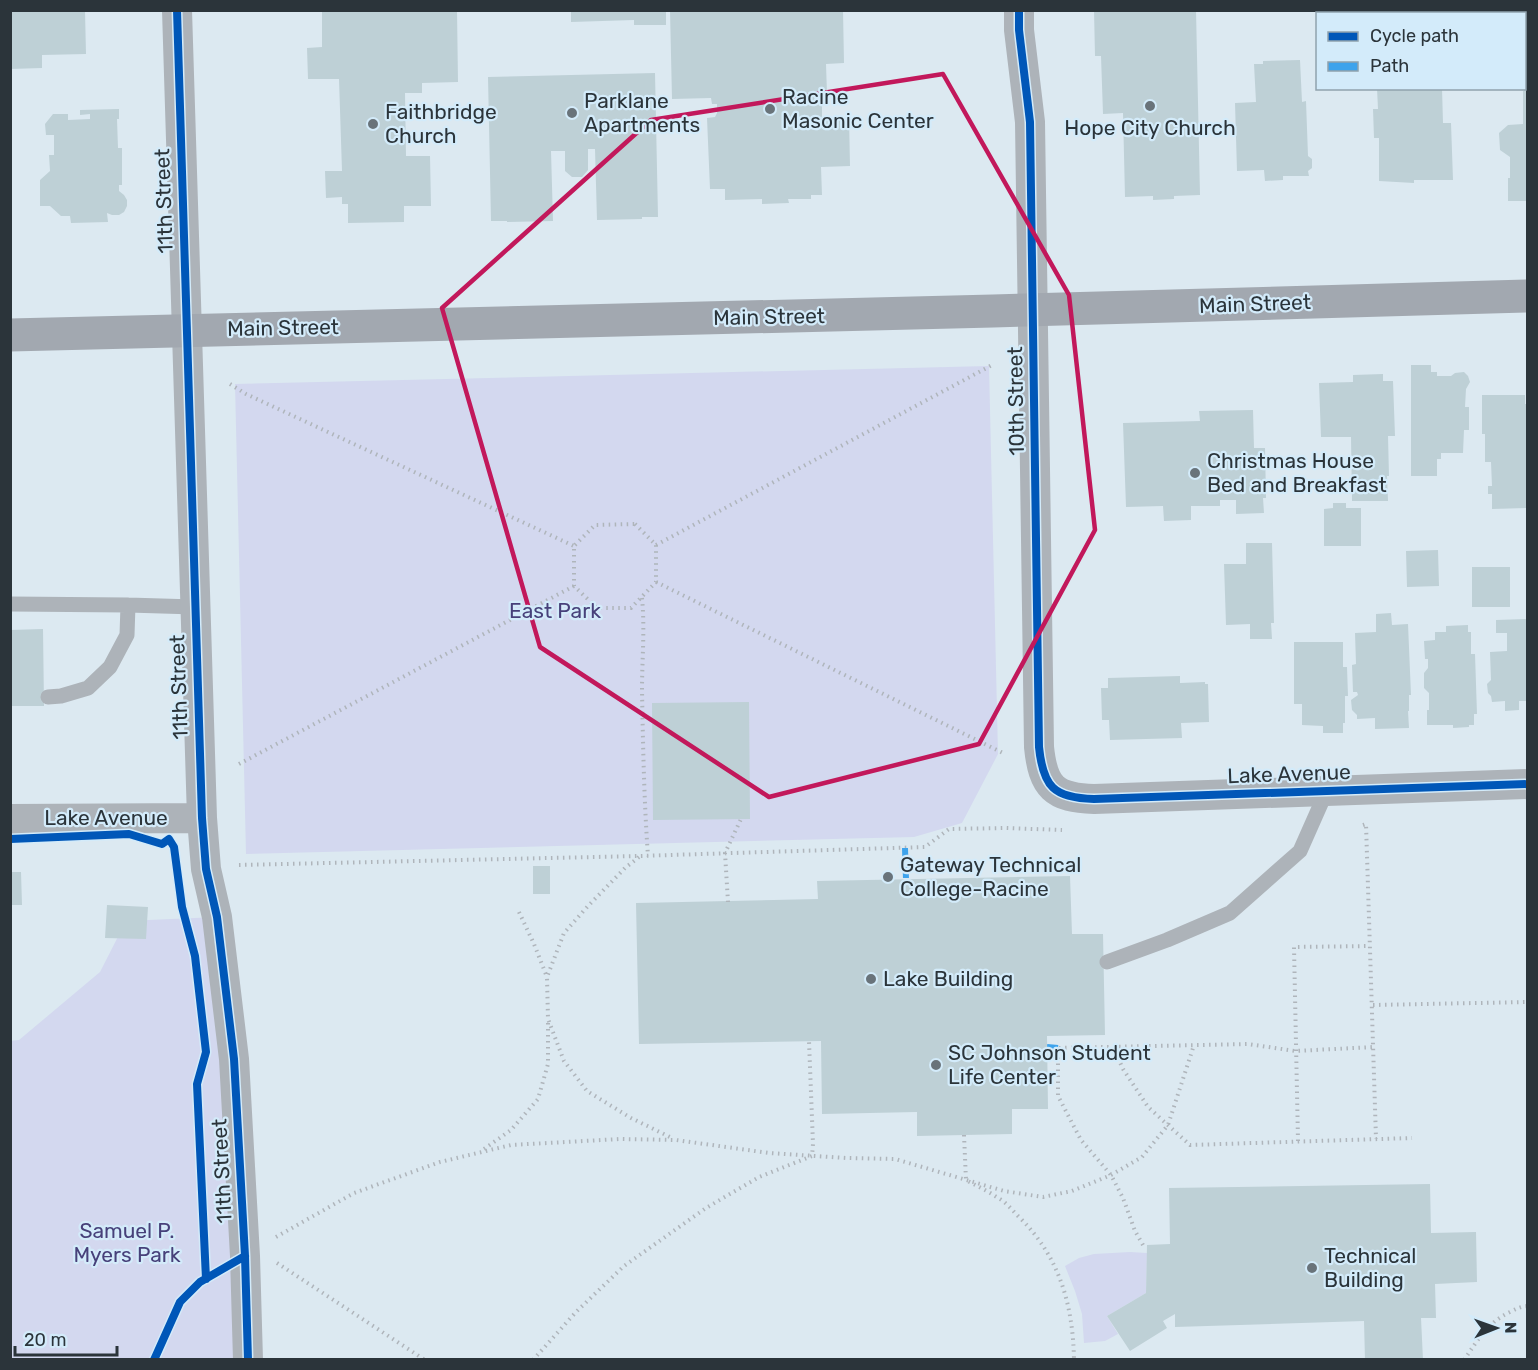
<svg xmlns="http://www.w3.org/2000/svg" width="1538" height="1370" font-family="Rubik,sans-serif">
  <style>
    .green { fill: #d3d8ef }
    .building { fill: #bed0d6 }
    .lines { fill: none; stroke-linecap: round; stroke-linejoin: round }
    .path { stroke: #afb5bb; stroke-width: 4; stroke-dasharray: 1.5 4.5; stroke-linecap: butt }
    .lane { stroke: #adb3b9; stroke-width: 15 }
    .street { stroke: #adb3b9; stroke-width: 30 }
    .secondary { stroke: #a2a8b0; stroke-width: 33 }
    .quiet { stroke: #3ea3ec; stroke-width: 6; stroke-dasharray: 12 6; stroke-linecap: butt }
    .cycleway-casing { stroke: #d3ebfa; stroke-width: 11 }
    .cycleway { stroke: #0057b8; stroke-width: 8 }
    .marked { fill: none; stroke: #c2185b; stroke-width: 4.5; stroke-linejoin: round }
    .poi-dot { fill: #69737a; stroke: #d3ebfa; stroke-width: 2 }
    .labels { text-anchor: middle; stroke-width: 4.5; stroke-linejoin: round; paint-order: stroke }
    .poi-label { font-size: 21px; fill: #2b343a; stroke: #d3ebfa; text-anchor: start }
    .street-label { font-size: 21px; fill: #2b343a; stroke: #d3ebfa }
    .park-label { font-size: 21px; fill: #47417a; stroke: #d3ebfa }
  </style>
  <rect width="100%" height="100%" fill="#dce9f1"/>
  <!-- green -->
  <path class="green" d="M989,366l9,388 -36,69 -48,14 -668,17 -11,-470z
    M217,917l31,442h-237l-1,-318 9,-1 81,-68 26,-51z
    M1130,1252l17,1 -1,40 -39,23 11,18 -13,7 -21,2 -2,-29 -7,-23 -10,-25 14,-8 15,-4z"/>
  <!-- building -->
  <path class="building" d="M322,10h135l1,72 -36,1v10h-17l1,63h24l1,50h-27v16l-56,1v-19h-6v-7l-16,1 -1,-27h17l-3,-92h-31l-1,-31 15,-1z
    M571,10h95v15h-32v-5l-63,2z
    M670,10h173l1,53 -18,1 1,30h-8v9h3v15l27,-1 1,49 -29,1 1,28h-11v4h-23l1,4 -27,1v-5l-37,1v-11h-15l-3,-71 8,-1 2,-4v-9h-5l-1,-6 -39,1z
    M1094,10h102l4,185 -26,1v3l-21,1v-4l-28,1 -2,-84 -20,1 -2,-58h-6z
    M1482,10h36v4h-36z
    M85,11l1,43 -44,1v13l-32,1v-57z
    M1364,11h34v3h-34z
    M1300,60l2,42 4,-1 2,55 4,3v9l-4,3 1,5h-26v4l-18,1 -1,-11 -27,1 -2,-68 21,-1 -2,-38h9v-3z
    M655,73l3,144h-16v2l-45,1 -2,-71h-7v21l-6,7h-10l-7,-6v-20h-14l2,70 -46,1v-1h-16l-3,-144z
    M1525,77h3v124h-20v-23h2v-21l-10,-7 -1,-17 9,-8 15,-1v-33h1z
    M1377,88h65l1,35h8l2,57h-39v3l-35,-2v-43h-5l-1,-29h5z
    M119,109v10h-2l1,29h4v37h-3v6l5,4 3,5v6l-3,6 -5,3h-7l-5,-2 1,9 -37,1 -1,-7h-9l-11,-10h-10v-26l10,-9 -1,-16h5v-20h-8l-1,-11 8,-10h15v6l22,-1v-5l-10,1v-5z
    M1411,365h20v7h6v4h14l4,-3 9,-1 4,4 2,6 -4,7 -1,18h4v23h-5l-1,23h-22v6h-4v17h-26z
    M1383,374v7h10l2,55h-7l1,40h-2l1,25h-36l-1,-64h-30l-2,-54 34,-1v-7z
    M1482,395h43v9h3v104l-36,1v-15h-4v-8h4l-1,-24h-6v-28h-3z
    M1253,410l1,38h11l1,50h-3l1,15 -28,1v-14h-16v6h-29v14l-27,1 -1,-15 -37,1 -3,-84 77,-2 -1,-10z
    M1333,503h13v5h15v38h-37v-37l9,-1z
    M1246,543h26l2,80h-3l1,16h-22v-15l-24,1 -2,-61h22z
    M1438,550l1,36 -32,1 -1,-36z
    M1472,567h38v40h-38z
    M1391,613l1,12 16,-1 3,71h-2v16h-1l1,17 -34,1v-11l-18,1v-4l-5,-5 -1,-10 7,-5 -1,-3h-4l-1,-27 4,-1 -1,-31 21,-1v-18z
    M1528,619v82h-9v9l-14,1v-10l-13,1 -1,-6 -3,-3 -1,-9 4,-4 -1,-28 17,-1v-18h-11v-13z
    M1468,625v7h3v22h4l2,60h-3v11h-5v2l-16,1v-3h-26v-15h2v-17l-5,-5v-15l4,-5v-9h-3l-1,-18 11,-1v-8h11v-6z
    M43,629l1,77h-34v-76z
    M1294,642h49v25h4l1,29h-3v27h-2v10h-20v-7l-21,-1v-21h-8z
    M1180,676v7l25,-1v2h3l1,38 -28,1 1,15 -72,2 -1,-20h-7l-1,-32h7v-10z
    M749,702l1,117 -97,1 -1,-117z
    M533,866h17v28h-17z
    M10,872h11l1,33h-12z
    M1070,876l2,58h31l2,101 -58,1 1,73h-36v25l-95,2v-24l-95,2 -1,-73 -182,3 -3,-141 182,-4 -1,-18z
    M107,905l41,2 -2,32 -41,-1z
    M1430,1184l1,49 45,-1 1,50 -42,2 1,34h-15l2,42h-58l-1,-39 -189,6v-13l-12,7 4,7 -37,23 -23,-35 39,-23 1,-48 23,-1 -1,-56z"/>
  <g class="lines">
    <!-- path -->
    <path class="path" d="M230,384l16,10 328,152
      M635,524l21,21v37l-25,26h-34l-23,-22v-40l21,-21z
      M656,545l338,-181
      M656,582l347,171
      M642,598c3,31 0,61 0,92 1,55 2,111 6,166
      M239,764l335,-178
      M1363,825l3,-1 10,315
      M639,857l-14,11 -37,38 -24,27 -17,44 1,42 16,42 23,30 44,27 41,20
      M239,865l400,-9 286,-9 24,-18 57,-1 56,2
      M728,902l-3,-49 16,-34
      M519,912l15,32 13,33
      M1373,1005l155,-3
      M1113,1047l10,22 25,38 42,38 222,-7
      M964,1135l2,45c11,6 22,11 32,18 8,4 14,12 21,19 40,39 54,87 55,143
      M1298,1141l-4,-194 76,-1
      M484,1149l27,-19 27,-31 10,-35v-41
      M276,1237l78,-44 86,-31 71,-17 109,-6 56,1 93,13 77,5 49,1 109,32 39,6 29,-6 39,-16 31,-18 26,-32 26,-80
      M1143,1245l-8,-14 -12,-33 -12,-23 -30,-35 -23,-44v-48l190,-4 47,7 79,-4
      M277,1263l148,97
      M533,1360l43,-48 48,-46 82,-58 53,-31 53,-21 1,-12 -4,-103
      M1464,1360c14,-20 23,-37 46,-48 6,-3 11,-6 18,-6"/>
    <!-- lane -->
    <path class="lane" d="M10,604l118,1 67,2
      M48,697l13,-1 27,-8 22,-21 17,-32 1,-30
      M1107,962l60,-22 63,-27 70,-62 27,-61"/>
    <!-- street -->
    <path class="street" d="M177,10l25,808 4,51 11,48 17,142 11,197 3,104
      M1019,10v20l11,92 9,625c4,40 15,51 55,52l434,-15
      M10,819l192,-1"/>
    <!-- secondary -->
    <path class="secondary" d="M10,335l983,-24 535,-15"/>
    <!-- quiet -->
    <path class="quiet" d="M905,848l1,31
      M1047,1047l11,1"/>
    <!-- cycleway casing -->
    <g class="cycleway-casing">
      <path id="cycleway" d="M177,10l25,808 4,51 11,48 17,142 11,197 3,104
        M1019,10v20l11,92 9,625c4,40 15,51 55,52l434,-15
        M10,839l119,-5 33,10 7,-5 5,8 8,60 13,49 11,96 -9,32 9,195
        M154,1360l26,-58 20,-20 45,-26"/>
    </g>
    <!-- cycleway -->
    <use href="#cycleway" class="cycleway"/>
  </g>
  <!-- marked area -->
  <path class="marked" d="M943,74l126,221 26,235 -116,214 -210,53 -229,-150 -98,-339 209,-188z"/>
  <!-- markers -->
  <g class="poi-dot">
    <circle cx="1150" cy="106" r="6"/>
    <circle cx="770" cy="109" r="6"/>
    <circle cx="572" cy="113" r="6"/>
    <circle cx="373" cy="124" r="6"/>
    <circle cx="1195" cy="473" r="6"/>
    <circle cx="888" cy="877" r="6"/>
    <circle cx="871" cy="979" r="6"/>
    <circle cx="936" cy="1065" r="6"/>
    <circle cx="1312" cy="1268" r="6"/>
  </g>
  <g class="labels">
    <!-- poi labels -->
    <g class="poi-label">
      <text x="782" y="104">Racine<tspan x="782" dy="24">Masonic Center</tspan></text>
      <text x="584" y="108">Parklane<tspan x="584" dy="24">Apartments</tspan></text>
      <text x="385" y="119">Faithbridge<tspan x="385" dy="24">Church</tspan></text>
      <text x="1150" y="135" text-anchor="middle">Hope City Church</text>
      <text x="1207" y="468">Christmas House<tspan x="1207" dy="24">Bed and Breakfast</tspan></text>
      <text x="900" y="872">Gateway Technical<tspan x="900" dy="24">College-Racine</tspan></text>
      <text x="883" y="986">Lake Building</text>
      <text x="948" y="1060">SC Johnson Student<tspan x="948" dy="24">Life Center</tspan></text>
      <text x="1324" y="1263">Technical<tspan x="1324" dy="24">Building</tspan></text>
    </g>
    <!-- street labels -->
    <g class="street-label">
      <text transform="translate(164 201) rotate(-92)" y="7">11th Street</text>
      <text transform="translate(1255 304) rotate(-2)" y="7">Main Street</text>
      <text transform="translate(769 317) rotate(-1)" y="7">Main Street</text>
      <text transform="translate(283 328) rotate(-1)" y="7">Main Street</text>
      <text transform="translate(1016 401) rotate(-91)" y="7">10th Street</text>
      <text transform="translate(179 687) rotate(-92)" y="7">11th Street</text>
      <text transform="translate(1289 774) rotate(-2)" y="7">Lake Avenue</text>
      <text x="106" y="825">Lake Avenue</text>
      <text transform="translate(222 1171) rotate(-93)" y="7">11th Street</text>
    </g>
    <!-- park labels -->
    <g class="park-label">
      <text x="555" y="618">East Park</text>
      <text x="127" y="1238">Samuel P.<tspan x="127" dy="24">Myers Park</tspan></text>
    </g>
  </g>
  <!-- border -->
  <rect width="1538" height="1370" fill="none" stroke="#2b343a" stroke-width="24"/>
  <!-- legend -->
  <rect x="1316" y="12" width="210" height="78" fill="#d3ebfa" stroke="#90a2ad" stroke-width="1.5"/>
  <rect x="1328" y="32" width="30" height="9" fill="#0057b8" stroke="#90a2ad" stroke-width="1.5"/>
  <text x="1370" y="42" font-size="18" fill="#2b343a">Cycle path</text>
  <rect x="1328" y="62" width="30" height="9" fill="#3ea3ec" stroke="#90a2ad" stroke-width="1.5"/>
  <text x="1370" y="72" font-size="18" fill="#2b343a">Path</text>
  <!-- north arrow -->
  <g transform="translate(1496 1328) rotate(89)" stroke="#d3ebfa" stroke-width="4.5" paint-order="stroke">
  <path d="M0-4.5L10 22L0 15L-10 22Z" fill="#2b343a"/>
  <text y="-9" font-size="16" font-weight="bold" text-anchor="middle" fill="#2b343a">N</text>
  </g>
  <!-- scale -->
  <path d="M15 1346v9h102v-9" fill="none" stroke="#2b343a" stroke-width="3"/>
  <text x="24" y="1346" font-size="18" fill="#2b343a" stroke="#d3ebfa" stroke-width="4.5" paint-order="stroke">20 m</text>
</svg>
